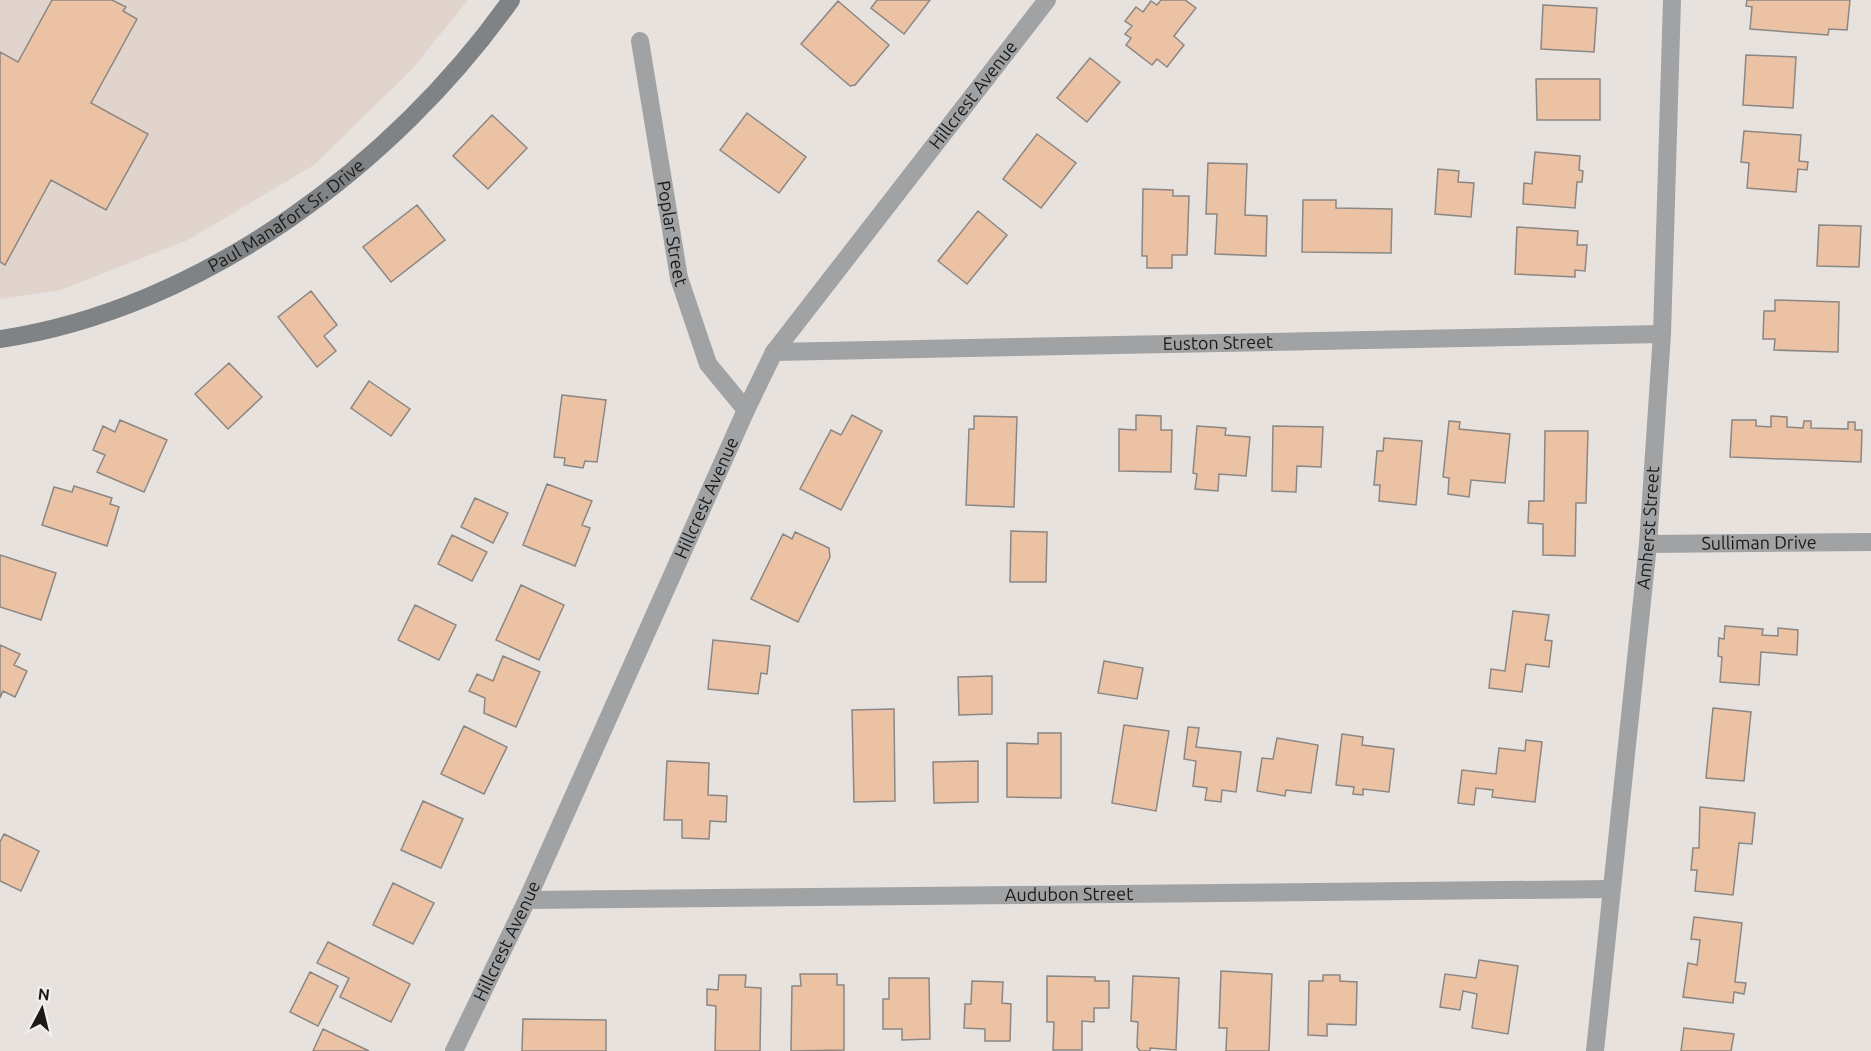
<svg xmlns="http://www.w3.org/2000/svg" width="1871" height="1051" font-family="Ubuntu,sans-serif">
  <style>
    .built { fill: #e0d4cc }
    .building { fill: #ecc2a4; stroke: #8b8784; stroke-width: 1.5 }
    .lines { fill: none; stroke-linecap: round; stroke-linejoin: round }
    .street { stroke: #a0a2a4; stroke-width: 18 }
    .secondary { stroke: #808385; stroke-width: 18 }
    .labels { text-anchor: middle; stroke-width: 6; stroke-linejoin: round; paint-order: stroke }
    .street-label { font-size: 18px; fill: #1b1a18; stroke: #f4efec }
  </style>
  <rect width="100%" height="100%" fill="#e7e2de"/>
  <!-- built -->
  <path class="built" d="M0,0h468l-55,68 -99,97 -126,75 -127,50 -61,9z"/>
  <!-- building -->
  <path class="building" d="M52,0h60l14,7 -3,4 14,8 -46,84 57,31 -42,76 -55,-30 -46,85 -5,-3v-210l18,10z
    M877,0h53l-26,34 -33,-26z
    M1161,0h24l11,8 -22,28 10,9 -17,22 -10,-8 -5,6 -26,-20 5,-7 -6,-4 7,-8 -7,-5 11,-14 7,5 8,-11 6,4z
    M1747,0h103l-3,30 -18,-1 -1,6 -78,-6 2,-22 -6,-1z
    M838,1l51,44 -34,40 -5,1 -49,-42z
    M1543,5l54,3 -3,44 -53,-3z
    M1746,55l50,2 -3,51 -50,-3z
    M1090,58l30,24 -33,40 -30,-24z
    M1536,79h64v41h-63z
    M747,113l59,44 -27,36 -59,-43z
    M492,115l35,33 -39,41 -35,-33z
    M1744,131l57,4 -2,26 9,1 -1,8 -9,-1 -2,23 -49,-4 2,-25 -8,-1z
    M1037,134l39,29 -35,45 -38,-29z
    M1535,152l45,4 -1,14 4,1 -1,11h-5l-2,26 -52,-4 1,-21 8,1z
    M1208,163l39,1 -2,51 22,1 -1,40 -51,-2 2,-40h-11z
    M1438,169l21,2 -1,11 16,1 -3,34 -36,-3z
    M1143,189l30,1v6h16l-2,59h-15v13h-25v-12h-5z
    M1303,200h33v8l56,1 -1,44 -89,-1z
    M417,205l28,35 -54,42 -28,-35z
    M978,211l29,24 -40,49 -29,-23z
    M1819,225l42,1 -2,41 -42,-1z
    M1517,227l61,4 -1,14h10l-2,26 -10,-1v7l-60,-3z
    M311,291l26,34 -13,11 12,15 -19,16 -39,-50z
    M1775,300l64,2 -1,50 -64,-2 1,-11h-12l1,-28h11z
    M229,363l33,34 -34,32 -33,-35z
    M369,381l41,28 -19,27 -40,-28z
    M562,395l44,5 -9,62 -12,-1 -2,7 -19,-3 1,-7 -11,-1z
    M852,415l30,16 -41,79 -41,-21 31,-59 10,5z
    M1136,415l25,1v14h11l-1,42 -52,-1v-42l17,1z
    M974,416l43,1 -3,90 -48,-2 3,-76h5z
    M1771,416l16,1v10l16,1 1,-7h7v7l37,1v-7h7v8h7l-1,32 -131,-5 2,-37h24v6l15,1z
    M120,420l47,20 -23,52 -47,-20 8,-17 -12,-5 10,-24 12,6z
    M1449,421l11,1 -1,7 51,5 -5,49 -34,-3 -2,17 -21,-3 1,-16 -6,-1z
    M1197,426l29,2 -1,7 25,2 -4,39 -27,-2 -1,17 -23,-2 2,-15 -4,-1z
    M1273,426l50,1 -2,40 -24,-1 -1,26 -24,-1z
    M1545,431h43l-2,72h-10l-1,53 -32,-1v-31l-15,-1 1,-22h15z
    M1384,438l38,3 -6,64 -37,-4 1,-16h-6l3,-34h6z
    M547,484l45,17 -10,24 8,3 -15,38 -52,-21z
    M74,486l38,12 -2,6 9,3 -12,39 -65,-21 12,-38 18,5z
    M475,498l33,15 -15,30 -32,-16z
    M1011,531l36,1 -1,50h-36z
    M795,532l34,16 1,9 -32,65 -47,-23 32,-65 9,5z
    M452,535l35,17 -15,29 -34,-17z
    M0,555l56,18 -15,47 -41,-13z
    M521,585l43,20 -25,55 -43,-20z
    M415,605l41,20 -17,35 -41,-20z
    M1513,611l36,4 -4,25 7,1 -3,26 -23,-3 -4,28 -33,-4 2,-19 14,2z
    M1725,626l38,3 -1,6 16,1v-8l20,2 -1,25 -36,-3 -2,33 -39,-3 2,-25 -4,-1 1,-18 5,1z
    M713,640l57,6 -3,28 -6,-1 -3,21 -50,-5z
    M0,645l20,9 -6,11 13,6 -12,26 -12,-6 -3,7z
    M503,656l37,16 -24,55 -32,-14 1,-15 -16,-7 8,-17 16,7z
    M1104,661l39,7 -6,31 -39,-6z
    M992,676v38l-33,1 -1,-38z
    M1713,708l38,4 -7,69 -38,-3z
    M894,709l1,92 -41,1 -2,-92z
    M1124,725l45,6 -13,80 -44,-8z
    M464,726l43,21 -23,47 -43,-20z
    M1188,727l11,1 -3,19 45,5 -5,40 -14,-2 -1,12 -16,-2 2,-12 -14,-2 3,-25 -12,-2z
    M1038,733h23v65l-54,-1v-54l31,1z
    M1342,734l21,3 -1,8 32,4 -5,43 -26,-3v6l-10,-1 1,-7 -18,-2z
    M1277,738l41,7 -7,48 -25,-3 -1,6 -28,-5 5,-33 11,1z
    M1526,740l16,2 -7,60 -43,-5 1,-7 -17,-2 -2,17 -16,-2 4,-33 34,4 3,-26 26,3z
    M667,761l42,2 -1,32 19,1 -1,26 -16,-1 -1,18 -27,-1v-18h-18z
    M978,761v41l-44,1 -1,-41z
    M423,801l40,18 -22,49 -40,-18z
    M1700,807l55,6 -3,31 -13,-1 -6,52 -38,-4 2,-21h-6l2,-22h6z
    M4,834l35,17 -18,40 -21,-10v-39z
    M393,883l41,20 -21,41 -40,-19z
    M1694,917l48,6 -7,59 11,1 -2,11 -10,-2 -1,11 -50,-6 5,-34 9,2 3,-25 -9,-1z
    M328,942l82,42 -19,38 -51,-25 9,-19 -32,-15z
    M1479,960l39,6 -10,68 -36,-6 5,-34 -14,-3 -3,19 -20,-3 5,-33 31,4z
    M1221,971l51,3 -3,77h-43l1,-23h-8z
    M310,972l28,14 -20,40 -28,-14z
    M800,974h37v11h7v65l-53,1 1,-65h9z
    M719,975h27l-1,12 16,1 -1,63h-45l1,-45 -9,-1v-16l11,1z
    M1323,975h17v6l17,1 -1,43 -29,-1v12l-19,-1 1,-54h14z
    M1047,976l48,1v4h14v27h-15v14l-12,-1v29h-29l1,-28h-7z
    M1133,976l46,2 -3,72 -26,-2v3h-10l-3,-4 1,-25 -7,-1z
    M889,978h40l1,61 -28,1v-11h-19v-30h6z
    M972,981l31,1 -1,21 9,1 -1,37h-25v-12l-21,-1 1,-24h6z
    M523,1019l83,1v31h-84z
    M1684,1028l50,6 -3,17h-50z
    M323,1029l46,22h-56z"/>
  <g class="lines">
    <!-- street -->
    <g class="street">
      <path id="s1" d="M640,41l39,237 29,86 38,46"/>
      <path id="s2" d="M774,352l888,-18"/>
      <path id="s3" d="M1648,544l223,-2"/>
      <path id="s4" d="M527,900l1084,-11"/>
      <path id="s5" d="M454,1051l73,-151 219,-490 28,-58 273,-352"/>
      <path id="s6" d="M1595,1051l53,-507 14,-210 10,-334"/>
    </g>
    <!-- secondary -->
    <path class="secondary" id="s7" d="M0,339c202,-30 395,-175 511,-339"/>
  </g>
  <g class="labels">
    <!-- street labels -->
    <g class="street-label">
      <text dy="6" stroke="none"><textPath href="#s5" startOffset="1094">Hillcrest Avenue</textPath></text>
      <text dy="6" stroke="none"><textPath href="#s7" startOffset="315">Paul Manafort Sr. Drive</textPath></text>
      <text dy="6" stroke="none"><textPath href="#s1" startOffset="195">Poplar Street</textPath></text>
      <text dy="6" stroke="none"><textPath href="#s2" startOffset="444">Euston Street</textPath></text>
      <text dy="6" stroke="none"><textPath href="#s5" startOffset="608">Hillcrest Avenue</textPath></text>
      <text dy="6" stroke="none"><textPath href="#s6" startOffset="526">Amherst Street</textPath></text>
      <text dy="6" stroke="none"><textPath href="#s3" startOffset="111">Sulliman Drive</textPath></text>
      <text dy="6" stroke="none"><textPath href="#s4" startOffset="542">Audubon Street</textPath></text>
      <text dy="6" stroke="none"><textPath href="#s5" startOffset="122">Hillcrest Avenue</textPath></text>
    </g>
  </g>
  <!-- north arrow -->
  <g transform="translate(42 1009) rotate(7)" stroke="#f4efec" stroke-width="4.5" paint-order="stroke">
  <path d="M0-4.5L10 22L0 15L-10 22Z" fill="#1b1a18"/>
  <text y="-9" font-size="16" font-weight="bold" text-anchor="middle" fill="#1b1a18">N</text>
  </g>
</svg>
